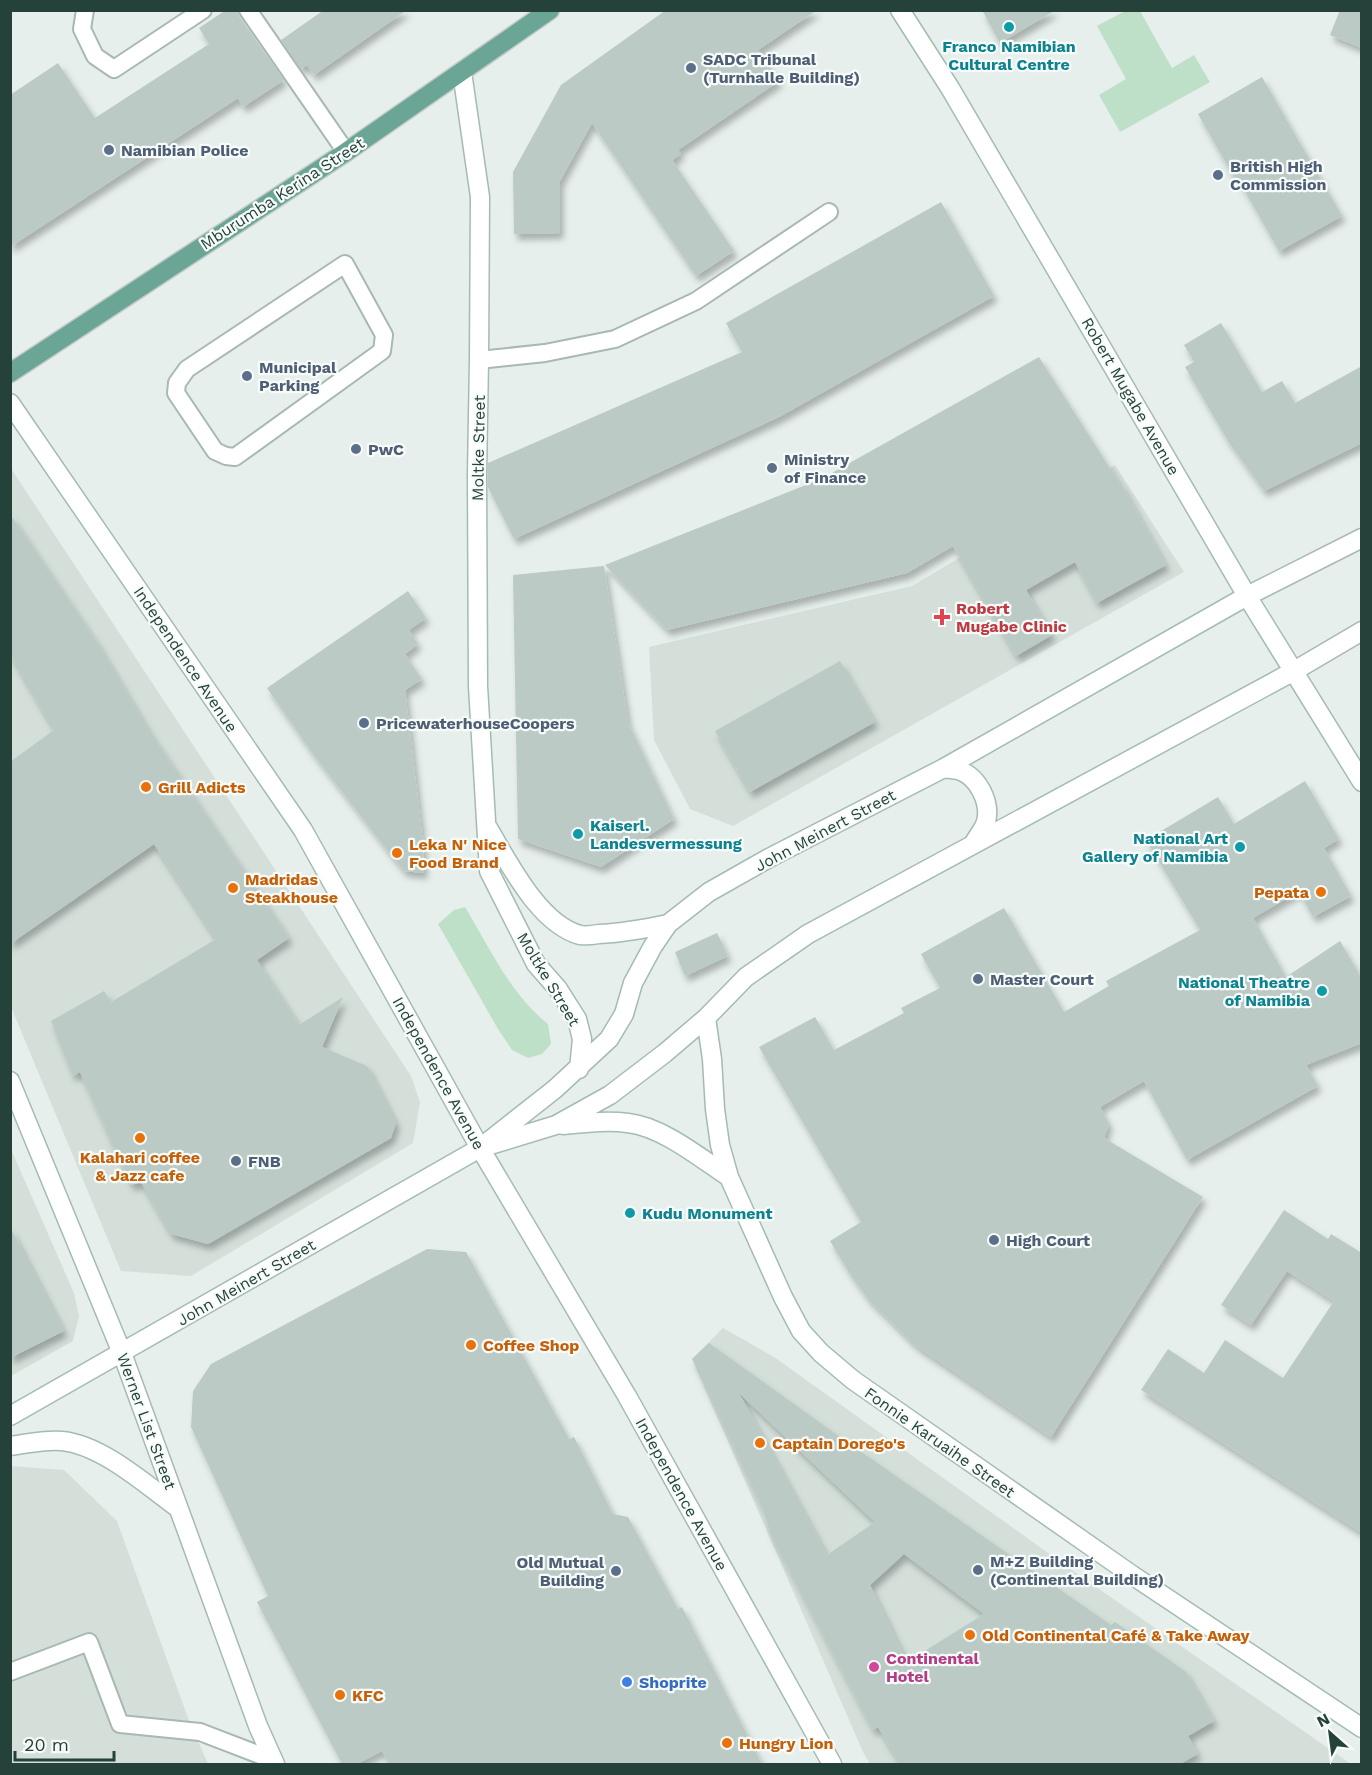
<svg xmlns="http://www.w3.org/2000/svg" width="1372" height="1775" font-family="'Work Sans',sans-serif">
  <style>
    .built { fill: #d4dfda }
    .green { fill: #bfe0c8 }
    .building { fill: #bbcac4; fill-rule: evenodd; filter: url(#shadow) }
    .lines { fill: none; stroke-linecap: round; stroke-linejoin: round }
    .lane-casing { stroke: #a8b8b2; stroke-width: 20 }
    .street-casing { stroke: #a8b8b2; stroke-width: 21 }
    .secondary-casing { stroke: #a4bbb3; stroke-width: 21 }
    .primary-casing { stroke: #c2cac8; stroke-width: 21 }
    .lane { stroke: #fff; stroke-width: 16 }
    .street { stroke: #fff; stroke-width: 18 }
    .secondary { stroke: #fff; stroke-width: 18 }
    .primary { stroke: #6aa596; stroke-width: 18 }
    .culture-dot { fill: #0f9aa8; stroke: #f7fbf9; stroke-width: 2 }
    .service-dot { fill: #5c6f8a; stroke: #f7fbf9; stroke-width: 2 }
    .health-dot { fill: #e0444e; stroke: #f7fbf9; stroke-width: 2 }
    .food-dot { fill: #e8710a; stroke: #f7fbf9; stroke-width: 2 }
    .hotel-dot { fill: #d1479c; stroke: #f7fbf9; stroke-width: 2 }
    .shop-dot { fill: #3f7fe0; stroke: #f7fbf9; stroke-width: 2 }
    .labels { text-anchor: middle; stroke-width: 4.5; stroke-linejoin: round; paint-order: stroke }
    .culture-label { font-size: 16px; font-weight: bold; fill: #0d838f; stroke: #f7fbf9; text-anchor: start }
    .service-label { font-size: 16px; font-weight: bold; fill: #4e5e75; stroke: #f7fbf9; text-anchor: start }
    .street-label { font-size: 16px; fill: #24423a; stroke: #f7fbf9 }
    .health-label { font-size: 16px; font-weight: bold; fill: #be3a42; stroke: #f7fbf9; text-anchor: start }
    .food-label { font-size: 16px; font-weight: bold; fill: #c56008; stroke: #f7fbf9; text-anchor: start }
    .hotel-label { font-size: 16px; font-weight: bold; fill: #b23c85; stroke: #f7fbf9; text-anchor: start }
    .shop-label { font-size: 16px; font-weight: bold; fill: #366cbe; stroke: #f7fbf9; text-anchor: start }
  </style>
  <defs>
    <filter id="shadow"><feDropShadow dx="3.5" dy="6" stdDeviation="3" flood-color="#0004"/></filter>
  </defs>
  <rect width="100%" height="100%" fill="#e6efeb"/>
  <!-- built -->
  <path class="built" d="M1115,465l69,107 -451,254 -43,-17 -36,-69 -5,-93 263,-61z
    M10,467l401,609 9,26 -7,41 -222,133 -70,-5 -110,-264z
    M10,1147l64,146 5,23 -6,25 -62,35z
    M723,1328l51,29 312,223 265,184h-481l-7,-12 -171,-393z
    M10,1466l54,4 53,51 71,197 20,46h-197z"/>
  <!-- green -->
  <path class="green" d="M1125,11h15l32,57 22,-13 16,27 -90,50 -21,-37 27,-16 -29,-53z
    M465,907c25,41 45,87 83,117l3,20 -9,10 -14,4 -16,-8 -14,-21 -60,-105 16,-14z"/>
  <!-- building -->
  <path class="building" d="M226,10h12l1,6 45,64 -41,27 -5,-9 -228,149v-152l48,-32 37,55 114,-74 -10,-16z
    M324,10h83l-93,65 -7,-10 -6,4 -20,-29z
    M666,10h151l-59,40 21,31 -101,69 3,4 -9,6 62,91 -38,25 -104,-153 -32,58v52l-46,1 -1,-62 48,-87z
    M982,10h74l-56,33z
    M1340,10h22v38l-32,-13z
    M1262,77l80,139 -63,35 -42,-74 -2,2 -37,-65z
    M941,202l53,94 -215,121 -265,122 -26,-52v-24l254,-111 -16,-29z
    M1221,323l41,69 20,-11 13,22 67,-37v77l-98,48 -36,-50 -43,-74 9,-5 -10,-17z
    M1039,357l81,127h1l45,81 -69,38 -22,-41 -49,28 26,45 -36,21 -63,-110 -46,27 -240,57 -62,-65 216,-86z
    M10,514l88,130 51,87 140,207 -32,22 42,65 44,-28 -21,50 45,19 29,57 -5,15 -183,106 -37,-10 -30,-52 -10,3 -51,-113 -7,4 -22,-55 53,-30 7,11 105,-63 -62,-95 -144,100v-182l44,-32 -44,-76z
    M604,566l24,156 46,97 -73,48 -83,-28 -5,-264z
    M408,591l18,27 -17,12 9,14 -13,10 17,25 -17,11 18,153 1,30 -20,-2 -10,-12 -81,-105 -46,-66z
    M840,661l35,61 -125,70 -35,-61z
    M1305,781l34,58 -15,9 27,48 -38,21 -14,-26 -46,27 33,59 54,-36 22,38v64l-56,22 12,21 -131,74 -43,-79 -44,26 9,17 -5,14 99,59 -152,240 -136,-92 -46,-45 -17,-23 -22,-36 31,-19 -102,-175 56,-30 19,33 70,-37 -3,-5 39,-20 -19,-34 83,-46 60,104 45,-26 -3,-5 94,-51 -54,-90 72,-43 16,27z
    M717,933l11,23 -43,20 -10,-24z
    M1284,1210l44,29 3,-5 31,19v280l-221,-143 27,-41 36,24 21,-33 58,38 51,-77 -47,-30 -36,54 -30,-20z
    M10,1227l54,104 -54,27z
    M427,1249l39,3 103,187 5,-2 39,77 15,3 50,92 4,-2 80,157h-373l-7,-13 -25,13h-15l-85,-162 11,-6 -77,-169 2,-36 18,-27z
    M709,1343l138,99 264,183 4,-3 71,50 28,49 -26,15 10,18 -18,10h-280l-22,-37 -5,3 -102,-195 -8,-26 -71,-150zM739,1393l136,129 -48,33zM904,1554l80,60 -77,48 -37,-77z"/>
  <g class="lines">
    <!-- lane casing -->
    <g class="lane-casing">
      <path id="lane" d="M85,10l-3,19 13,27 19,13 89,-59
        M248,10l98,142
        M345,264l39,71 -2,16 -147,106 -9,-1 -11,-5 -39,-58 1,-10 10,-14z
        M479,360l66,-7 70,-14 81,-38 133,-89
        M10,1672l79,-30 31,82 80,8 73,28"/>
    </g>
    <!-- street casing -->
    <g class="street-casing">
      <path id="street" d="M1247,596l115,-58
        M1294,671l68,-40"/>
    </g>
    <!-- secondary casing -->
    <g class="secondary-casing">
      <path id="secondary" d="M900,10l50,78 297,508 115,186
        M462,72l18,125 -1,163 -2,114 1,212 11,185 47,93 22,25 19,30 5,20 -3,30
        M10,403l293,427 177,318 147,248 205,368
        M944,768c4,1 10,1 14,2 20,6 33,32 28,52 -2,7 -9,15 -12,21
        M488,828c21,35 51,96 92,107 6,1 13,0 19,-1 24,-1 45,-5 69,-10
        M706,1018l6,41 3,50 5,36 9,32 54,120 18,34 20,22 32,27 279,195 230,153
        M10,1081l112,272 136,373 17,38
        M563,1125c22,-2 43,-5 65,-2 35,4 72,35 101,54
        M487,1146l69,-21 54,-30 55,-42 41,-35 40,-41 62,-43 486,-263
        M10,1416l470,-268 75,-59 54,-50 15,-25 9,-31 20,-37 15,-22 41,-32 60,-34 175,-90 303,-172
        M10,1446c17,-2 35,-7 52,-5 40,4 83,43 116,67"/>
    </g>
    <!-- primary casing -->
    <g class="primary-casing">
      <path id="primary" d="M10,373l336,-221 204,-142"/>
    </g>
    <!-- lane -->
    <use href="#lane" class="lane"/>
    <!-- street -->
    <use href="#street" class="street"/>
    <!-- secondary -->
    <use href="#secondary" class="secondary"/>
    <!-- primary -->
    <use href="#primary" class="primary"/>
  </g>
  <!-- markers -->
  <g class="culture-dot">
    <circle cx="1009" cy="27" r="6"/>
    <circle cx="578" cy="834" r="6"/>
    <circle cx="1240" cy="847" r="6"/>
    <circle cx="1322" cy="991" r="6"/>
    <circle cx="630" cy="1213" r="6"/>
  </g>
  <g class="service-dot">
    <circle cx="691" cy="68" r="6"/>
    <circle cx="109" cy="150" r="6"/>
    <circle cx="1218" cy="175" r="6"/>
    <circle cx="247" cy="376" r="6"/>
    <circle cx="356" cy="449" r="6"/>
    <circle cx="772" cy="468" r="6"/>
    <circle cx="364" cy="723" r="6"/>
    <circle cx="978" cy="979" r="6"/>
    <circle cx="236" cy="1161" r="6"/>
    <circle cx="994" cy="1240" r="6"/>
    <circle cx="978" cy="1570" r="6"/>
    <circle cx="616" cy="1571" r="6"/>
  </g>
  <path class="health-dot" d="M939 608h6v6h6v6h-6v6h-6v-6h-6v-6h6z"/>
  <g class="food-dot">
    <circle cx="146" cy="787" r="6"/>
    <circle cx="397" cy="853" r="6"/>
    <circle cx="233" cy="888" r="6"/>
    <circle cx="1321" cy="892" r="6"/>
    <circle cx="140" cy="1138" r="6"/>
    <circle cx="471" cy="1345" r="6"/>
    <circle cx="760" cy="1443" r="6"/>
    <circle cx="970" cy="1635" r="6"/>
    <circle cx="340" cy="1695" r="6"/>
    <circle cx="727" cy="1743" r="6"/>
  </g>
  <circle class="hotel-dot" cx="874" cy="1667" r="6"/>
  <circle class="shop-dot" cx="627" cy="1682" r="6"/>
  <g class="labels">
    <!-- culture labels -->
    <g class="culture-label">
      <text x="1009" y="52" text-anchor="middle">Franco Namibian<tspan x="1009" dy="18">Cultural Centre</tspan></text>
      <text x="590" y="831">Kaiserl.<tspan x="590" dy="18">Landesvermessung</tspan></text>
      <text x="1228" y="844" text-anchor="end">National Art<tspan x="1228" dy="18">Gallery of Namibia</tspan></text>
      <text x="1310" y="988" text-anchor="end">National Theatre<tspan x="1310" dy="18">of Namibia</tspan></text>
      <text x="642" y="1219">Kudu Monument</text>
    </g>
    <!-- service labels -->
    <g class="service-label">
      <text x="703" y="65">SADC Tribunal<tspan x="703" dy="18">(Turnhalle Building)</tspan></text>
      <text x="121" y="156">Namibian Police</text>
      <text x="1230" y="172">British High<tspan x="1230" dy="18">Commission</tspan></text>
      <text x="259" y="373">Municipal<tspan x="259" dy="18">Parking</tspan></text>
      <text x="368" y="455">PwC</text>
      <text x="784" y="465">Ministry<tspan x="784" dy="18">of Finance</tspan></text>
      <text x="376" y="729">PricewaterhouseCoopers</text>
      <text x="990" y="985">Master Court</text>
      <text x="248" y="1167">FNB</text>
      <text x="1006" y="1246">High Court</text>
      <text x="990" y="1567">M+Z Building<tspan x="990" dy="18">(Continental Building)</tspan></text>
      <text x="604" y="1568" text-anchor="end">Old Mutual<tspan x="604" dy="18">Building</tspan></text>
    </g>
    <!-- street labels -->
    <g class="street-label">
      <text transform="translate(282 193) rotate(-33)" y="6">Mburumba Kerina Street</text>
      <text transform="translate(1131 396) rotate(60)" y="6">Robert Mugabe Avenue</text>
      <text transform="translate(478 448) rotate(-89)" y="6">Moltke Street</text>
      <text transform="translate(186 659) rotate(56)" y="6">Independence Avenue</text>
      <text transform="translate(825 830) rotate(-28)" y="6">John Meinert Street</text>
      <text transform="translate(549 979) rotate(59)" y="6">Moltke Street</text>
      <text transform="translate(439 1073) rotate(61)" y="6">Independence Avenue</text>
      <text transform="translate(246 1282) rotate(-30)" y="6">John Meinert Street</text>
      <text transform="translate(147 1421) rotate(70)" y="6">Werner List Street</text>
      <text transform="translate(940 1442) rotate(35)" y="6">Fonnie Karuaihe Street</text>
      <text transform="translate(682 1494) rotate(61)" y="6">Independence Avenue</text>
    </g>
    <!-- health labels -->
    <g class="health-label">
      <text x="956" y="614">Robert<tspan x="956" dy="18">Mugabe Clinic</tspan></text>
    </g>
    <!-- food labels -->
    <g class="food-label">
      <text x="158" y="793">Grill Adicts</text>
      <text x="409" y="850">Leka N' Nice<tspan x="409" dy="18">Food Brand</tspan></text>
      <text x="245" y="885">Madridas<tspan x="245" dy="18">Steakhouse</tspan></text>
      <text x="1309" y="898" text-anchor="end">Pepata</text>
      <text x="140" y="1163" text-anchor="middle">Kalahari coffee<tspan x="140" dy="18">&amp; Jazz cafe</tspan></text>
      <text x="483" y="1351">Coffee Shop</text>
      <text x="772" y="1449">Captain Dorego's</text>
      <text x="982" y="1641">Old Continental Café &amp; Take Away</text>
      <text x="352" y="1701">KFC</text>
      <text x="739" y="1749">Hungry Lion</text>
    </g>
    <!-- hotel labels -->
    <g class="hotel-label">
      <text x="886" y="1664">Continental<tspan x="886" dy="18">Hotel</tspan></text>
    </g>
    <!-- shop labels -->
    <g class="shop-label">
      <text x="639" y="1688">Shoprite</text>
    </g>
  </g>
  <!-- border -->
  <rect width="1372" height="1775" fill="none" stroke="#24423a" stroke-width="24"/>
  <!-- north arrow -->
  <g transform="translate(1330 1733) rotate(332)" stroke="#f7fbf9" stroke-width="4.5" paint-order="stroke">
  <path d="M0-4.5L10 22L0 15L-10 22Z" fill="#24423a"/>
  <text y="-9" font-size="16" font-weight="bold" text-anchor="middle" fill="#24423a">N</text>
  </g>
  <!-- scale -->
  <path d="M15 1751v9h99v-9" fill="none" stroke="#24423a" stroke-width="3"/>
  <text x="24" y="1751" font-size="18" fill="#24423a" stroke="#f7fbf9" stroke-width="4.5" paint-order="stroke">20 m</text>
</svg>
